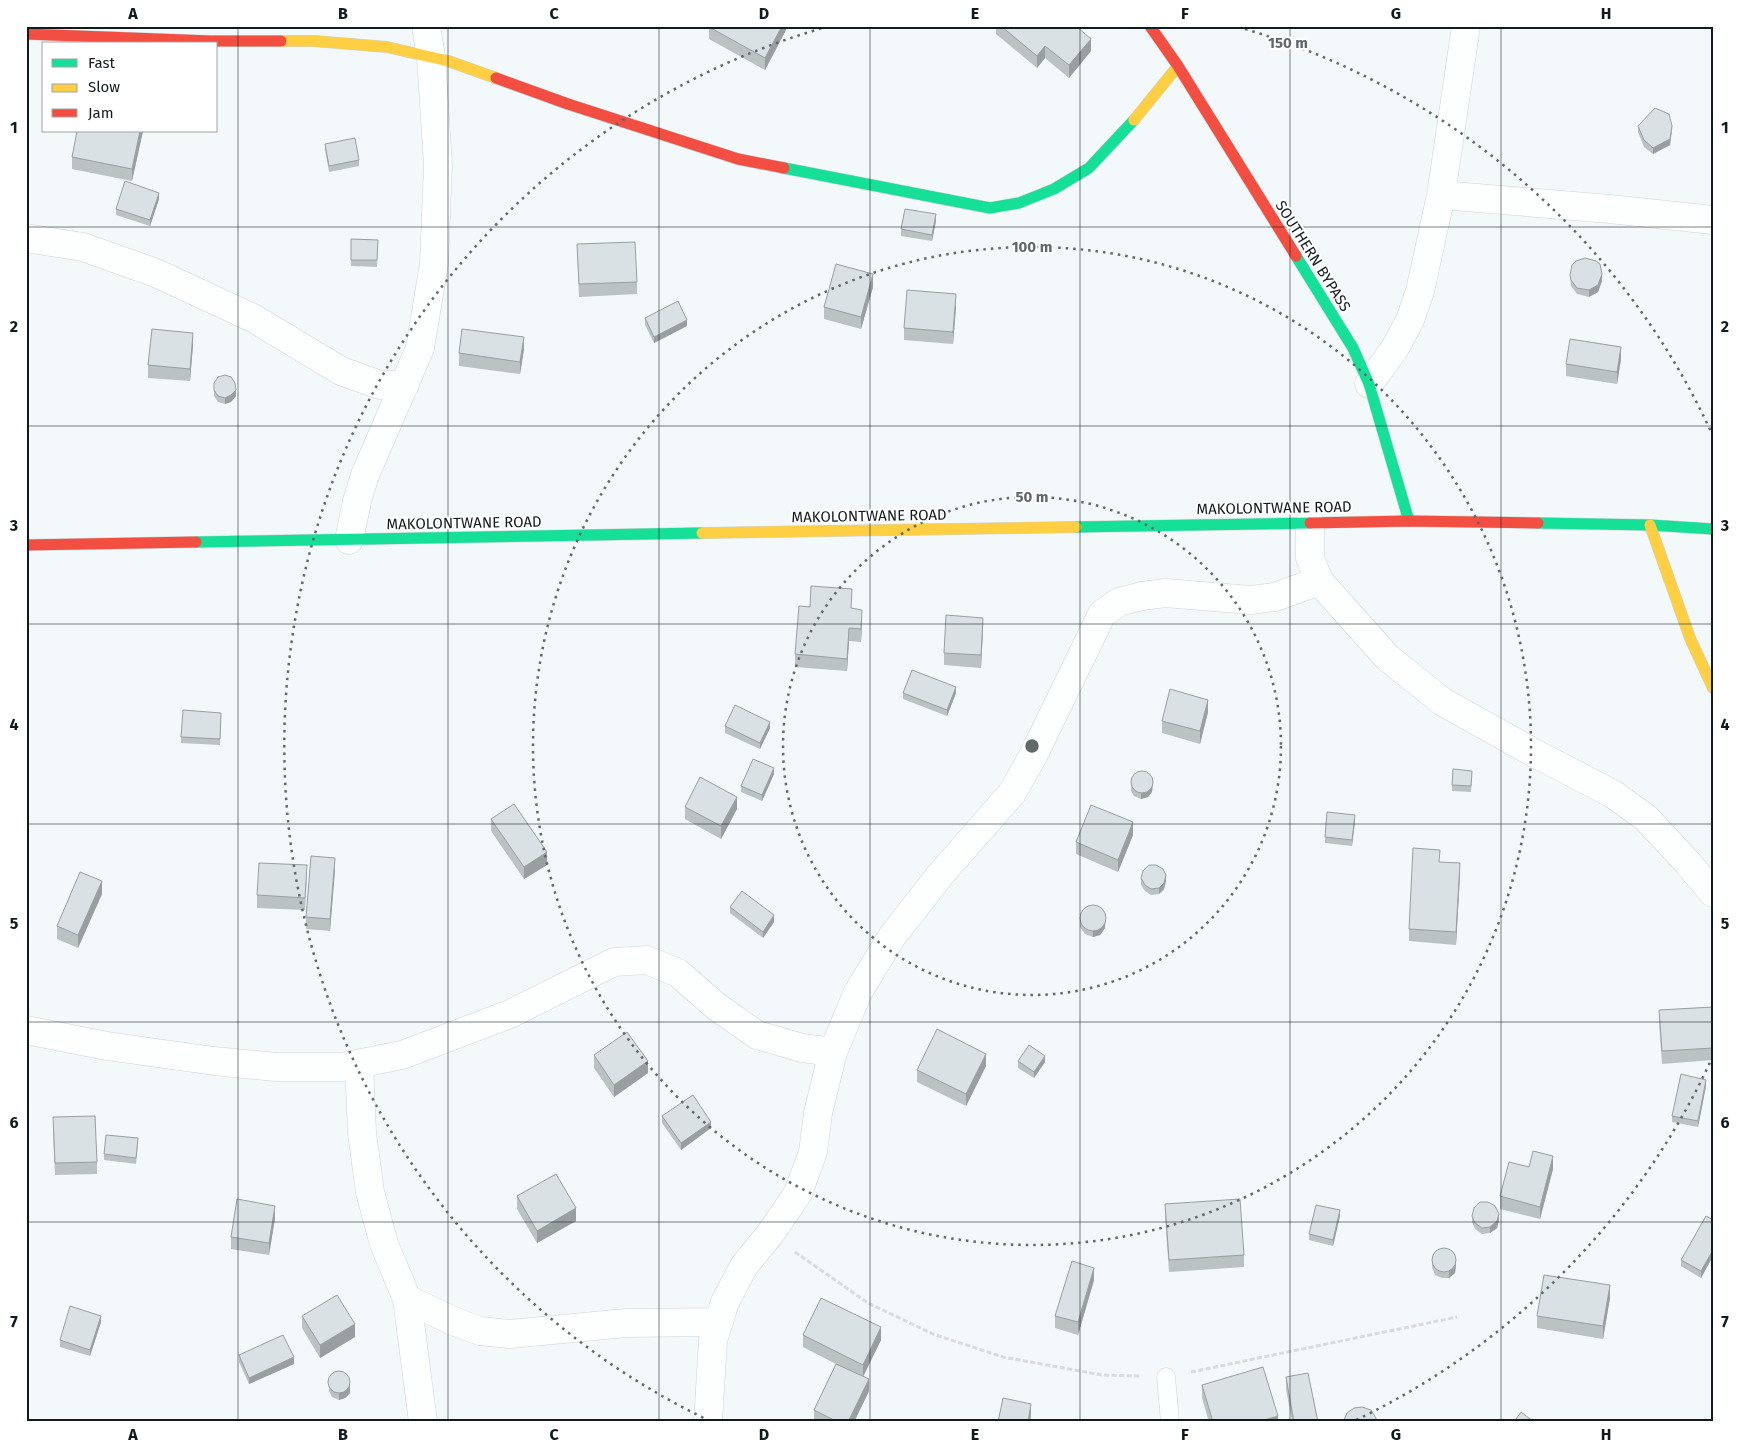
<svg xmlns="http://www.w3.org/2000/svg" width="1739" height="1448" font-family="'Fira Sans',sans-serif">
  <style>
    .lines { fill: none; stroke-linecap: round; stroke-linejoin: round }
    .lane-casing { stroke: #cdd4d7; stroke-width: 19 }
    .street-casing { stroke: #cdd4d7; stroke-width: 29 }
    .fast-casing { stroke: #cdd4d7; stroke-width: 12 }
    .slow-casing { stroke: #cdd4d7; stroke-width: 12 }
    .jam-casing { stroke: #cdd4d7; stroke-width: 12 }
    .path { stroke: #dadbdb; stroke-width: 3; stroke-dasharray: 5 2.5; stroke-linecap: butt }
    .lane { stroke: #fdfefe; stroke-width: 18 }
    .street { stroke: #fdfefe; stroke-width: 28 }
    .fast { stroke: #16e098; stroke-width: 11 }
    .slow { stroke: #ffcf43; stroke-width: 11 }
    .jam { stroke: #f24e42; stroke-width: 11 }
    .wall { fill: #bbc2c4 }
    .shaded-wall { fill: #999ea0 }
    .building { fill: #dae1e4; stroke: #999ea0 }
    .grid { fill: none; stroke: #111a1d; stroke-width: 1; stroke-opacity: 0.55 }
    .ring { fill: none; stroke: #60686a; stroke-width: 2.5; stroke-dasharray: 2.5 5 }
    .labels { text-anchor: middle; stroke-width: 4; stroke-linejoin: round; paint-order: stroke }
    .street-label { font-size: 15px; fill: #111a1d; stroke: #fff }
    .centre { fill: #60686a; stroke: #fff; stroke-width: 2.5 }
    .ring-label { font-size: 15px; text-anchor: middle; font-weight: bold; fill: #60686a; stroke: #fff; stroke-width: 4; stroke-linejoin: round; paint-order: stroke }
    .neatline { fill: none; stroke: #111a1d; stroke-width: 2 }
    .grid-label { font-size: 16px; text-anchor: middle; font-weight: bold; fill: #111a1d }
  </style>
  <rect width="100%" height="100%" fill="#f3f8fa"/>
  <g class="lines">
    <!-- lane casing -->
    <g class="lane-casing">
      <path id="lane" d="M1166,1377l4,45"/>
    </g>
    <!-- street casing -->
    <g class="street-casing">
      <path id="street" d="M1441,195l169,14 103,11
        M26,238l57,9 73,26 97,45 88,53 39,14h25
        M1369,384l26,-36 15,-28 10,-29 21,-96 25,-169
        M1310,523v35l9,23 69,77 55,44 93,52 77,40 33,24 41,44 26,31
        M349,540l8,-39 8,-26 55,-127 14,-84 4,-99 -7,-108 -5,-31
        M26,1030l81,16 107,15 62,6h66l60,-12 108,-41 104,-52 33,-2 31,13 39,34 40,28 45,13 31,4
        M359,1064l3,69 8,59 14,52 23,55 16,123
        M407,1299l46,22 27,10 30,3 116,-11 93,-1
        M708,1422l5,-82 12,-38 19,-36 26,-32 28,-41 15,-41 5,-39 15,-61 25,-60 35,-57 48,-61 71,-81 22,-39 68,-140 17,-12 23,-6 23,-3 86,7 24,-3 44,-16"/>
    </g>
    <!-- fast casing -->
    <g class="fast-casing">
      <path id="fast" d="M784,168l206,40 29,-5 35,-14 35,-21 45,-48
        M1296,256l57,92 16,36 40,137
        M1538,523l112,2 63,4
        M1076,527l234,-4
        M196,542l506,-9"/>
    </g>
    <!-- slow casing -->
    <g class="slow-casing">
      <path id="slow" d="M281,41h33l73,6 61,14 48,17
        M1134,120l44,-54
        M1650,525l40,113 23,50
        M702,533l374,-6"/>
    </g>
    <!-- jam casing -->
    <g class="jam-casing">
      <path id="jam" d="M1150,26l28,40 118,190
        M26,34l184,7h71
        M496,78l72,26 170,55 46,9
        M1310,523l99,-2 129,2
        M26,545l170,-3"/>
    </g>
    <!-- path -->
    <path class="path" d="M795,1252l73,51 65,31 70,23 99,18 38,1
      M1191,1372l266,-55"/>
    <!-- lane -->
    <use href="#lane" class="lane"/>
    <!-- street -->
    <use href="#street" class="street"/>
    <!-- fast -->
    <use href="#fast" class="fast"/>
    <!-- slow -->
    <use href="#slow" class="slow"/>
    <!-- jam -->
    <use href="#jam" class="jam"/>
  </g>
  <!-- wall -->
  <path class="wall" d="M786,26v4l-21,40 -56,-31v-12z
    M996,26h80l15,25 -22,27 -24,-20 -8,10 -41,-34z
    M1638,126l34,6 -2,13 -17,9 -9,-7 -6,-15z
    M77,131h66l-11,50 -60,-12v-12z
    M325,144l34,16v6l-30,6 -4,-22z
    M159,199l-9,27 -34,-11v-6z
    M936,221l-4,20 -31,-5v-7z
    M351,239l27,1 -1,27 -26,-1z
    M577,244l60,38v12l-58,3z
    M1570,275l32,6 -4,11 -9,5 -12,-3 -6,-8z
    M873,287l-12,42 -37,-10v-12z
    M956,307l-3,37 -49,-4v-12z
    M645,318l42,8 -33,17 -9,-18z
    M193,345l-3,36 -42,-3v-13z
    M524,349l-4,25 -61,-8v-13z
    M1621,359l-4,25 -51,-8v-12z
    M214,383l22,13 -5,6 -6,2 -7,-2 -4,-6z
    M810,607l42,2 10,13 -1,20 -12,-1 -2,30 -52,-4v-13z
    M983,630l-2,38 -37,-3v-12z
    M903,693h53l-9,23 -44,-17z
    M1208,712l-8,32 -38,-11v-12z
    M221,713l-1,32 -39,-2v-6z
    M725,726l45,2 -10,21 -35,-16z
    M774,774l-12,27 -21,-9v-6z
    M1131,778l22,7 -1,7 -4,5 -7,2 -7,-3 -3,-5z
    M1472,778l-1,14 -19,-1v-6z
    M685,807l52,2 -16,30 -36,-20z
    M491,819l56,46 -23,14 -33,-48z
    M1355,821l-3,25 -27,-3v-6z
    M1133,835l-15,37 -42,-18v-12z
    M1440,862l20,13 -4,70 -47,-4v-12z
    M335,870l-5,61 -24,-2v-12z
    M307,877l-2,33 -48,-2v-13z
    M1141,878l25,3 -2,8 -5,5 -8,1 -6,-4 -4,-6z
    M102,894l-24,54 -21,-9v-13z
    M730,907l44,15 -11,16 -33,-25z
    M1080,921l25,7 -5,7 -7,2 -8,-3 -5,-7z
    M1713,1007v53l-51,4 -3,-42v-12z
    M594,1055l54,18 -34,24 -20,-29z
    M1018,1061l27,1 -11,16 -16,-10z
    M986,1066l-20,40 -49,-24v-12z
    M1706,1086l-8,41 -26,-5v-6z
    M26,1102h2v46h-2z
    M662,1116l49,12 -30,22 -19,-27z
    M53,1130l44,32v12l-42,1z
    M138,1144l-2,20 -32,-4v-6z
    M1553,1169l-13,50 -40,-10v-13z
    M517,1196l59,25 -39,22 -20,-34z
    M1165,1204l79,51v12l-75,5 -4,-56z
    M1340,1216l-7,30 -24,-6v-6z
    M1472,1216l27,4 -2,8 -7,5 -8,1 -7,-5 -3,-7z
    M275,1218l-6,37 -38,-6v-12z
    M1713,1220v36l-12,22 -20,-12v-6z
    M1432,1261l24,4 -1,8 -6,5h-7l-7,-3 -3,-8z
    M1094,1280l-16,55 -23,-7v-12z
    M1610,1298l-7,41 -66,-11v-12z
    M302,1316l53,21 -35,21 -18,-30z
    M101,1322l-11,34 -30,-9v-7z
    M803,1335l78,5 -18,36 6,15 -15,31h-40v-12l22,-46 -33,-17z
    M239,1355l55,9 -45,20 -10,-22z
    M1286,1377l32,45h-26l-6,-33z
    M329,1378l21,15 -5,5 -6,2 -7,-3 -3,-6z
    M1202,1385l76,37h-69l-7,-24z"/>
  <!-- shaded-wall -->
  <path class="shaded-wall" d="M782,26h4v4l-21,40v-12z
    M1091,39v12l-22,27v-13z
    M1045,46v12l-8,10v-12z
    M1672,126l-2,19 -17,9v-6z
    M140,131h3l-11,50v-12z
    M159,193v6l-9,27v-6z
    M936,214v7l-4,20v-6z
    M873,274v13l-12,42v-12z
    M1602,274v7l-4,11 -9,5v-7z
    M956,294v13l-3,37v-12z
    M687,320v6l-33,17v-6z
    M193,333v12l-3,36v-12z
    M524,337v12l-4,25v-12z
    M1621,347v12l-4,25v-12z
    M236,390v6l-5,6 -6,2v-6z
    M862,610v12l-1,20v-13z
    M983,618v12l-2,38v-13z
    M849,628v13l-2,30v-12z
    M956,687v6l-9,23v-6z
    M1208,700v12l-8,32v-13z
    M770,722v6l-10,21v-6z
    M774,768v6l-12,27v-6z
    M1153,779l-1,13 -4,5 -7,2v-6z
    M737,797v12l-16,30v-13z
    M1355,815v6l-3,25v-6z
    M1133,822v13l-15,37v-12z
    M547,852v13l-23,14v-12z
    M335,858v12l-5,61v-12z
    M1460,863v12l-4,70v-13z
    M1166,875v6l-2,8 -5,5v-6z
    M102,881v13l-24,54v-13z
    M1106,914l-1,14 -5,7 -7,2v-6z
    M774,915v7l-11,16v-6z
    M986,1054v12l-20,40v-12z
    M1045,1056v6l-11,16v-6z
    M648,1061v12l-34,24v-12z
    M1706,1080v6l-8,41v-6z
    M711,1122v6l-30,22v-7z
    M1553,1156v13l-13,50v-12z
    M275,1206v12l-6,37v-12z
    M576,1208v13l-39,22v-12z
    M1340,1210v6l-7,30v-6z
    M1499,1214v6l-2,8 -7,5v-6z
    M1713,1250v6l-12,22v-7z
    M1456,1259v6l-1,8 -6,5v-6z
    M1094,1268v12l-16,55v-13z
    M1610,1285v13l-7,41v-13z
    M101,1316v6l-11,34v-6z
    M355,1324v13l-35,21v-13z
    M881,1327v13l-18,37v-12z
    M294,1357v7l-45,20v-6z
    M869,1379v12l-15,31h-6z
    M350,1380v13l-5,5 -6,2v-7z
    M1031,1404v12l-1,6h-2z
    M1278,1416v6h-21z"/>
  <!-- building -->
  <path class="building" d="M709,26h73l-17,32 -56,-31z
    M1001,26h75l15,13 -22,26 -24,-19 -8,10z
    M1655,108l14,6 3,12 -2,13 -17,9 -9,-8 -6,-14z
    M77,131h63l-8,38 -60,-12z
    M355,138l4,22 -30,6 -4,-22z
    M125,181l34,12 -9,27 -34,-11z
    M905,209l31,5 -4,21 -31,-6z
    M351,239l27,1 -1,20h-26z
    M635,242l2,40 -58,2 -2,-40z
    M1585,258l11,3 4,3 2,10 -4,11 -9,5 -12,-2 -6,-8 -1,-5 2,-10 4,-4z
    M836,264l37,10 -12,43 -37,-10z
    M907,290l49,4 -3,38 -49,-4z
    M678,301l9,19 -33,17 -9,-19z
    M152,329l41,4 -3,36 -42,-4z
    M462,329l62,8 -4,25 -61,-9z
    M1570,339l51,8 -4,25 -51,-8z
    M225,375l6,2 4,6 1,7 -5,5 -6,3 -7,-2 -4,-6v-7l4,-6z
    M811,586l41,3 -1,19 11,2 -1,19 -12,-1 -2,31 -52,-5 4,-48 11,1z
    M946,615l37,3 -2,37 -37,-2z
    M912,670l44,17 -9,23 -44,-17z
    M1170,689l38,11 -8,31 -38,-10z
    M735,705l35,17 -10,21 -35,-17z
    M183,710l38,3 -1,26 -39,-2z
    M753,759l21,9 -12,27 -21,-9z
    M1453,769l19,2 -1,15 -19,-1z
    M1131 782a11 11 0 1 1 22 0a11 11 0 1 1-22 0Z
    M700,777l37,20 -16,29 -36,-19z
    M514,804l33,48 -23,15 -33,-48z
    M1091,805l42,17 -15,38 -42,-18z
    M1327,812l28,3 -3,25 -27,-3z
    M1413,848l27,2 -1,12 21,1 -4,69 -47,-3z
    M311,856l24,2 -5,61 -24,-2z
    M259,863l48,2 -2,33 -48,-3z
    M1149,865h7l7,4 3,6 -2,8 -5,5 -8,1 -6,-4 -4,-7 2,-7z
    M80,872l22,9 -24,54 -21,-9z
    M742,891l32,24 -11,17 -33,-25z
    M1080 918a13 13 0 1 1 26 0a13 13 0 1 1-26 0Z
    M1713,1007v41l-51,3 -3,-41z
    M937,1029l49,25 -20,40 -49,-24z
    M627,1032l21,29 -34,24 -20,-30z
    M1029,1045l16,11 -11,16 -16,-11z
    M1681,1074l25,6 -8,41 -26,-5z
    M693,1095l18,27 -30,21 -19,-27z
    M26,1102h2v40h-2z
    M95,1116l2,46 -42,1 -2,-46z
    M106,1135l32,3 -2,20 -32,-4z
    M1533,1151l20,5 -13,51 -40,-11 9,-34 20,5z
    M556,1174l20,34 -39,23 -20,-35z
    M237,1199l38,7 -6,37 -38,-6z
    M1240,1199l4,56 -75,5 -4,-56z
    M1480,1202h8l7,4 4,8 -2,7 -7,6 -8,1 -7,-5 -3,-7 2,-8z
    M1316,1205l24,5 -7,30 -24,-6z
    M1706,1216l7,4v30l-12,21 -20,-11z
    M1432 1260a12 12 0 1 1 24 0a12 12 0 1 1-24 0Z
    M1072,1261l22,7 -16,54 -23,-6z
    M1544,1275l66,10 -7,41 -66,-10z
    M337,1295l18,29 -35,21 -18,-29z
    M821,1298l60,29 -18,38 -60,-30z
    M70,1306l31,10 -11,34 -30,-10z
    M283,1335l11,22 -45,21 -10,-23z
    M836,1364l33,15 -21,43h-10l-24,-12z
    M1263,1367l15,49 -21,6h-44l-11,-37z
    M328 1382a11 11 0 1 1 22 0a11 11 0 1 1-22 0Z
    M1308,1373l10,49h-24l-8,-45z
    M1003,1398l28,6 -3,18h-30z
    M1362,1407l9,3 5,8v4h-33l4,-9 7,-5z
    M1521,1412l13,10h-20z"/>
  <!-- grid -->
  <path class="grid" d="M238,26v1396M448,26v1396M659,26v1396M870,26v1396M1080,26v1396M1290,26v1396M1501,26v1396M26,227h1687M26,426h1687M26,624h1687M26,824h1687M26,1022h1687M26,1222h1687"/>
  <!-- distance rings -->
  <g class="ring">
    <circle cx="1032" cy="746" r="249"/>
    <circle cx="1032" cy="746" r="499"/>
    <path d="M1713 1056A748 748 0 0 1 1354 1421M710 1421A748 748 0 0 1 826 27M1238 27A748 748 0 0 1 1713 436"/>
  </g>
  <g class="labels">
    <!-- street labels -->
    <g class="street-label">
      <text transform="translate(1313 256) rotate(58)" y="5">SOUTHERN BYPASS</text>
      <text transform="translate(1274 508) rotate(-1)" y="5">MAKOLONTWANE ROAD</text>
      <text transform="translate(869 516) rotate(-1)" y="5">MAKOLONTWANE ROAD</text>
      <text transform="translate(464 523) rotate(-1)" y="5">MAKOLONTWANE ROAD</text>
    </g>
  </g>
  <circle cx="1032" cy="746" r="8" class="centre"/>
  <g class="ring-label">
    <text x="1288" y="48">150 m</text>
    <text x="1032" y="252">100 m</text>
    <text x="1032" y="502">50 m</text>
  </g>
  <!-- border -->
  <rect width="1739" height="1448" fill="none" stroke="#ffffff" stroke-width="55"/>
  <!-- legend -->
  <rect x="42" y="42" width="175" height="90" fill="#ffffff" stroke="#a0a3a5"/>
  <rect x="52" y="59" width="25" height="8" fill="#16e098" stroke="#a0a3a5"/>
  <text x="88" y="68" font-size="15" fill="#111a1d">Fast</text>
  <rect x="52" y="84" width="25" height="8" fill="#ffcf43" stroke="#a0a3a5"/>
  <text x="88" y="92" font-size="15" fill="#111a1d">Slow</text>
  <rect x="52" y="109" width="25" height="8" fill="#f24e42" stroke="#a0a3a5"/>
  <text x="88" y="118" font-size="15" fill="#111a1d">Jam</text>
  <rect x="28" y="28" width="1684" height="1392" class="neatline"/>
  <g class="grid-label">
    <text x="133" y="19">A</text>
    <text x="343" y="19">B</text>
    <text x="554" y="19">C</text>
    <text x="764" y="19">D</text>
    <text x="975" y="19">E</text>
    <text x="1185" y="19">F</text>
    <text x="1396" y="19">G</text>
    <text x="1606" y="19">H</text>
    <text x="14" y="133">1</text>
    <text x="1725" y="133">1</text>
    <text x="14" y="332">2</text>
    <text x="1725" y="332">2</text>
    <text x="14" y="531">3</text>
    <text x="1725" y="531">3</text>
    <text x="14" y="730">4</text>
    <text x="1725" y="730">4</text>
    <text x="14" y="929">5</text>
    <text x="1725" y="929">5</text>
    <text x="14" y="1128">6</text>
    <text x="1725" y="1128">6</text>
    <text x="14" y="1327">7</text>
    <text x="1725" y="1327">7</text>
    <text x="133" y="1440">A</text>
    <text x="343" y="1440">B</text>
    <text x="554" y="1440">C</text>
    <text x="764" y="1440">D</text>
    <text x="975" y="1440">E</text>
    <text x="1185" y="1440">F</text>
    <text x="1396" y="1440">G</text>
    <text x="1606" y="1440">H</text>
  </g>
</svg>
